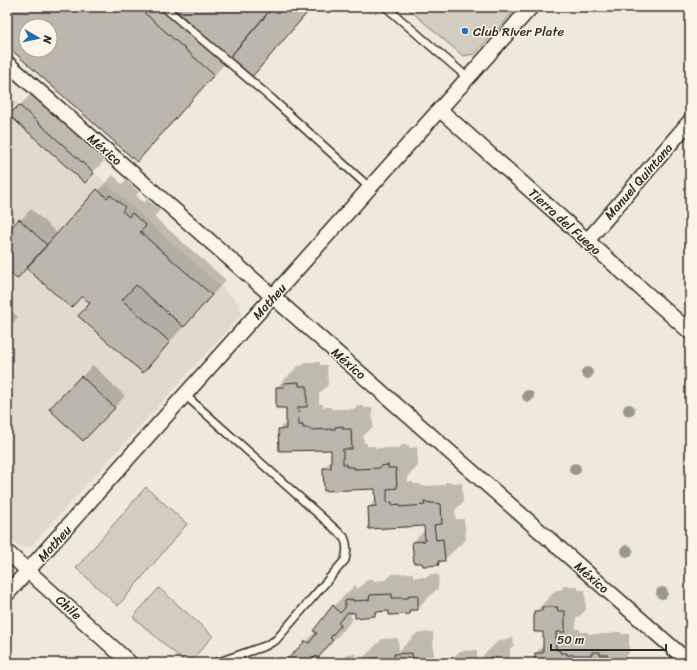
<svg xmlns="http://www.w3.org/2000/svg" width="697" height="670" font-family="Sriracha,sans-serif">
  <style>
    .built { fill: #e0dacc }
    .green { fill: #d2cdc0; stroke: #7e7c76 }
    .shadow { fill: #0003; fill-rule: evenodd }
    .building { fill: #bcb7ac; stroke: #2b2b2b; fill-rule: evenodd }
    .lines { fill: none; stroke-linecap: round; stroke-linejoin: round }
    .lane-casing { stroke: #2b2b2b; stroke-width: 10 }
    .street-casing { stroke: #2b2b2b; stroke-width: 17 }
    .lane { stroke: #fcf5e5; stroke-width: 7 }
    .street { stroke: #fcf5e5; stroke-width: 14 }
    .tree { fill: #9a978e }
    .poi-dot { fill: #1f6fb2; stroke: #fcf5e5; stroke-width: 1.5 }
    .labels { text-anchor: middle; stroke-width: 3; stroke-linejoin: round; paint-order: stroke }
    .poi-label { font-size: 13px; fill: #2b2b2b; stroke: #fcf5e5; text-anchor: start }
    .street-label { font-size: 13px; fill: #2b2b2b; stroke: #fcf5e5 }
  </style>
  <rect width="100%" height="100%" fill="#efe9da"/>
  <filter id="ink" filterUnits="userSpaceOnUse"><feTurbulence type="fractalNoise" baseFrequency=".025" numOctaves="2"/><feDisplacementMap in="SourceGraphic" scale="8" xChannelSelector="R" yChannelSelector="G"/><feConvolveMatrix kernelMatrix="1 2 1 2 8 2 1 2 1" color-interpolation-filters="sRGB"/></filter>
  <g filter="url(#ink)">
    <!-- built -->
    <path class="built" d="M7,94l231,208 4,12 -211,232 -11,1 -13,-11z"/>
    <!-- green -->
    <path class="green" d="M406,7h112l-43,47 -12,2z
      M146,487l41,37 -69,82 -42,-38z
      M159,588l54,48 -24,27h-3l-53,-46z"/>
    <!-- shadow -->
    <path class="shadow" d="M7,7h163l59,52 -92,101 -130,-115zM26,26h24v24h-24z
      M173,7h140l-62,69z
      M31,94l73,67 -20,21 -65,-76z
      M113,175l9,9 4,-4 13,12 -3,3 8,8 3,-4 13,11 -6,7 72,63 -83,91 -52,-69 -8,-7 -12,12 -45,-40 -19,2v-41l3,3 21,-22 27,25z
      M7,307l11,10 -11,13z
      M306,362h14v3h7l1,20 -9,9v10h4v3h8v2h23l3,-3h7v2h8l1,19 -10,9 1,7h3v3h8v2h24l3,-3h7v3l8,-1 1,19 -10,10v6h5v2h8v2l23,-1 2,-3 16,1 1,19 -8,8 1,9h8l2,20 -22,21 -6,4 -25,-22 12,-12v-6l-56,-17 8,-8 -1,-11 -52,-20 8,-8v-11l-53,-20 8,-8 -1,-14 -9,-20 21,-21h4z
      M93,365l32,31 -31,33 -43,-20z
      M413,573v4h14l4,-3 8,1 -1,13 -21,21h-4l-4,4 -29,-2 -5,4 -21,-3 -4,4 3,3 -14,16 -21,21h-3l-1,6 2,1h-30l30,-32 18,-25 21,-21 3,4 9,-9 7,-1v2l12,-1 6,-6z
      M564,586h14v4h7l1,20 -10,9v10h4v3h8v2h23l3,-2h7v2h8v19l-10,10h-83v-10l8,-8v-14l-9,-19 21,-22h5z
      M433,632l1,31h-73v-3l21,-21 16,-1 1,13 18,-18z
      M512,637h1l1,8 -4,4v14h-62l12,-12 17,-1v12l21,-21 10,-1z
      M348,654h8v9h-17z"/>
    <!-- building -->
    <path class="building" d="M7,7h131l76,68 -77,87 -130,-116zM26,26h24v24h-24z
      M172,7h101l-44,51z
      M273,7h39l-61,71 -22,-20z
      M19,105l75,68 -9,10 -76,-68z
      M97,189l10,9 3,-3 15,12 -3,4 7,6 3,-4 14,13 -6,6 72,63 -28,32 -48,-42 -14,15 48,42 -27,31 -65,-57 12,-13 -8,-7 -11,12 -45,-40z
      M19,219l28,26 -30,34 -10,-9v-38z
      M81,376l34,32 -32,33 -34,-32z
      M299,382v4h8v21h-9l1,18h4v3h7v2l25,-1v-2l8,-1v3h8l1,20h-9v15h3l1,3h7v2l26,-1v-2l8,-1v3h8l1,20 -10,1v14l5,-1v3l8,-1v3l25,-2 -1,-3 17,2 1,20 -8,1 2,15 7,-1 2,22h-7l1,4 -16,1 -1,-3h-8l-2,-21 13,-1 -1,-15 -55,3 -1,-22 8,-1 -1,-17 -51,2 -1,-23h8v-18l-52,1 -1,-22h8v-21h-10v-21h8v-4z
      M392,594v4h16l1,-3h9v15h-9l1,4 -21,1v-4l-14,1v4l-20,2v-5l-7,-1 -10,11 3,2 -11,13 3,2 -15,18 -2,-2 -7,7h-25l21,-22 4,2 8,-10 -4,-2 20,-26 7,8 5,-5v-7l8,-2v2l16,-1 1,-5z
      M542,607h16l-1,4h8v21h-9v18h4v3h7v2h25v-3h8v3h8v8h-73v-10h8v-21h-9v-21h8z
      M412,653l1,10h-18l-1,-9z
      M490,657h3v6h-17v-2h14z
      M378,658v5h-18v-3z"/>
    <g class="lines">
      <!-- lane casing -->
      <g class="lane-casing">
        <path id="lane" d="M164,7l108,92 98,89
          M386,7l82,71
          M185,395l159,142c4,9 3,15 1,23l-69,80 -11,6 -49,17"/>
      </g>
      <!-- street casing -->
      <g class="street-casing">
        <path id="street" d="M7,63l683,600
          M440,110l250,222
          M587,241l103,-120
          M7,552l123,111
          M7,594l524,-587"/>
      </g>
      <!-- lane -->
      <use href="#lane" class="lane"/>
      <!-- street -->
      <use href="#street" class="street"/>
    </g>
    <!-- trees -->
    <g class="tree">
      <circle cx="587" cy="373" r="6"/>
      <circle cx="528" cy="396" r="6"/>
      <circle cx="629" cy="410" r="6"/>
      <circle cx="575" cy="469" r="6"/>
      <circle cx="627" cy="551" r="6"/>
      <circle cx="662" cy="593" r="6"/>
    </g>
  </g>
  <!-- markers -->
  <circle class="poi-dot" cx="465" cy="31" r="4"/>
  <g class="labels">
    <!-- poi labels -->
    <g class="poi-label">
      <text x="473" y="36">Club River Plate</text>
    </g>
    <!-- street labels -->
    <g class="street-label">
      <text transform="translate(105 149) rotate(41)" y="5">México</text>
      <text transform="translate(638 181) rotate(-49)" y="5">Manuel Quintana</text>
      <text transform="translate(565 221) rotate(42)" y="5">Tierra del Fuego</text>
      <text transform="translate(269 301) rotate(-48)" y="5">Matheu</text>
      <text transform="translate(349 363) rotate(41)" y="5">México</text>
      <text transform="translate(54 543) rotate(-48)" y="5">Matheu</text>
      <text transform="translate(592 577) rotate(41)" y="5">México</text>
      <text transform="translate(69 607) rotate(42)" y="5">Chile</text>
    </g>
  </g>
  <!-- margin -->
  <rect width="697" height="670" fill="none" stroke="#fcf5e5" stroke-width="24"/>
  <rect x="12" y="12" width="673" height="646" fill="none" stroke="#2b2b2b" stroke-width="1.5" filter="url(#ink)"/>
  <!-- north arrow -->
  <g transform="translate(38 38) rotate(99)"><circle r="19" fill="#fcf5e5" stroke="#a8a49b"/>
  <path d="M0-3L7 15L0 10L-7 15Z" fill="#1f6fb2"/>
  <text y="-6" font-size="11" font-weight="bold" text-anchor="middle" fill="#2b2b2b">N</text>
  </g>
  <!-- scale -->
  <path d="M551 644v6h115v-6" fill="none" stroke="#2b2b2b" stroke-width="2"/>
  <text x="557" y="644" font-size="12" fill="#2b2b2b" stroke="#fcf5e5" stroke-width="3" paint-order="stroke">50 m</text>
</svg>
